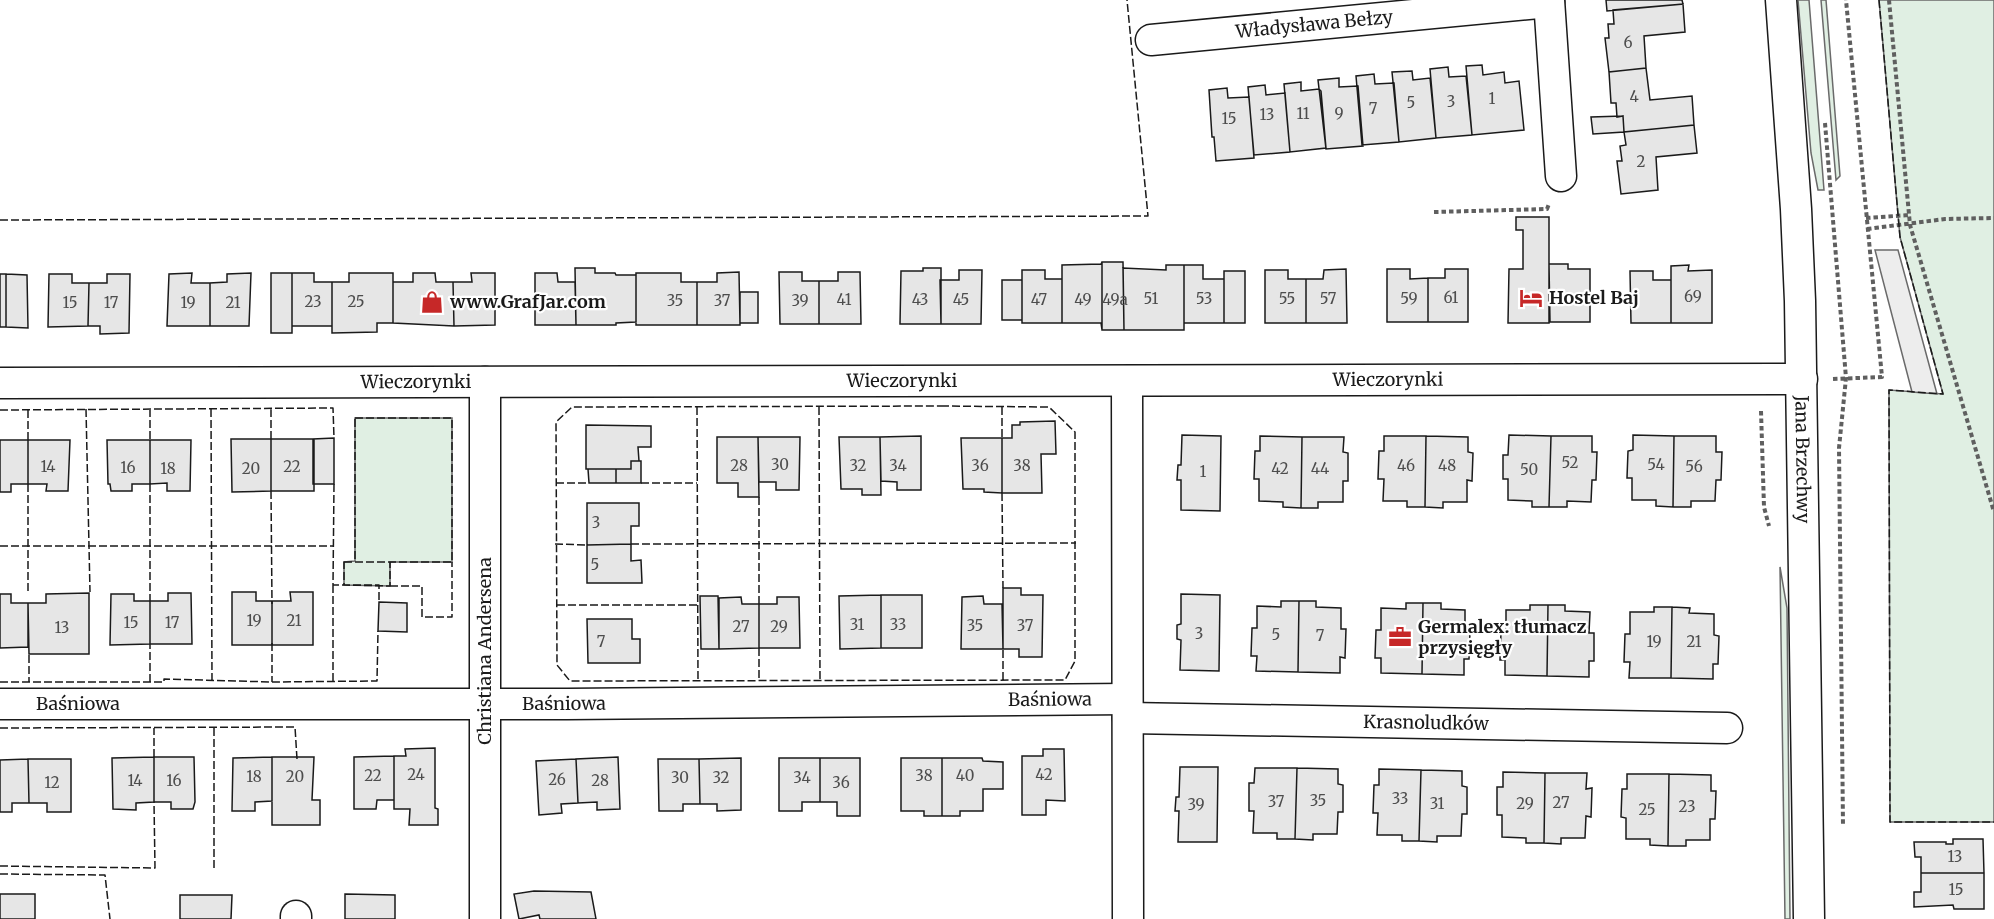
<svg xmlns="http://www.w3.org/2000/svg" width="1994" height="919" font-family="Merriweather,serif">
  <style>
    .green { fill: #e0efe3; stroke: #6a6a6a; stroke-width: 1.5 }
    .parking { fill: #ededed; stroke: #6a6a6a; stroke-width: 1.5 }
    .building { fill: #e6e6e6; stroke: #1a1a1a; stroke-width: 1.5 }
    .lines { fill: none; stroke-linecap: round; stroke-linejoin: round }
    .minor-casing { stroke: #1a1a1a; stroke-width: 33 }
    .path { stroke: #5f5f5f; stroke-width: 4; stroke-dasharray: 4.5 3; stroke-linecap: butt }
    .minor { stroke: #fff; stroke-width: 30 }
    .fence { stroke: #1a1a1a; stroke-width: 1.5; stroke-dasharray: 8 3; stroke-linecap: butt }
    .labels { text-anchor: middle; stroke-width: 4.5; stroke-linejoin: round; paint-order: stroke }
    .number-label { font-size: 15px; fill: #4d4d4d }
    .street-label { font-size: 18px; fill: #1a1a1a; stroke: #fff }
    .poi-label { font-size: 18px; font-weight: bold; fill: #1a1a1a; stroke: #fff; text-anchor: start }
  </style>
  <rect width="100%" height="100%" fill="#fff"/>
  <!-- green -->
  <path class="green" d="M1798,0h11l15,190h-6l-7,-37z
    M1821,0h5l14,176 -4,4z
    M1879,0h115v822h-104l-1,-432 54,4 -43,-157z
    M355,418h97v144h-62v24l-46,-1v-23l11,-1z
    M1780,567l7,41 3,311h-5z"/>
  <!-- parking -->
  <path class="parking" d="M1875,250h23l39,144 -25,-2z"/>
  <!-- building -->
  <path class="building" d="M1606,0h76l1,4 -76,7z
    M1683,4l2,28 -41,4 2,32 -37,4 -4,-34h4l-1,-14h6l-1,-14z
    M1482,65l1,10 21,-3 1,11 14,-2 5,49 -52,5 -6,-69z
    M1448,67l1,10 17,-1 6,59 -36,3 -6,-69z
    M1646,68l4,32 42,-4 2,29 -70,7 -1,-16 -6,1 -1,-14h-5l-2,-31z
    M1412,71l1,9 17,-2 6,60 -37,4 -7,-70z
    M1374,74l1,10 19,-1 5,59 -37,3 -6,-69z
    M1339,78v9l19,-1 5,60 -37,3 -8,-69z
    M1301,82v9l18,-2 2,2 5,57 -36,4 -6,-68z
    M1265,85l1,10 19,-2 5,59 -36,3 -6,-68z
    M1227,88l1,10 21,-1 5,61 -38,3 -2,-24h-2l-3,-47z
    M1623,116l1,16 -31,2 -2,-17z
    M1694,125l3,28 -41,4 2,33 -37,4 -4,-33h5l-2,-15 6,-1 -2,-13z
    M1516,217h33v106h-41l1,-54h14v-39h-7z
    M1102,262v68l-1,-7h-39v-58l39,-1z
    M1102,262h21l1,68h-22z
    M1549,264h19v5h22v53h-40z
    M1166,265h18v65h-60l-1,-62 43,2z
    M1184,265h19v14h21v44h-40z
    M1689,265l-1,6 24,-1v53h-41v-57z
    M575,268h20v5h20l1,2h20v47l-20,1v2h-40z
    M923,268h18v56h-41l1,-53h22z
    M1346,269l1,54h-41v-44h17l1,-9z
    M1387,269h23v10l18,-1v44h-41z
    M1445,269h23v53h-40v-44h17z
    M959,270h23l-1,54h-40l-1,-44h19z
    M1022,270h23v9h17v44h-40z
    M1265,270h23v9h18v44h-41z
    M1224,271h21v52h-21z
    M1630,271h23v9h18v43h-40z
    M739,272l1,53h-43v-43h20v-9z
    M779,272h23v9h17v43h-39z
    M838,272h22l1,52h-42v-43h19z
    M192,273l-1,10h19v43h-43l2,-52z
    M251,273l-2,53h-39v-43l17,-1v-8z
    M271,273h21v60h-21z
    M292,273h22v9h18v44h-40z
    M349,273h44v50h-16v9l-45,1v-51h17z
    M413,273h22l1,9h17l1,44 -61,-3v-41h20z
    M471,273h24v52l-41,1 -1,-44h19z
    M535,273h22l1,9h17l1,43h-41z
    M636,273h45v9h16v43h-61z
    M0,274h6v53h-6z
    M6,274l21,1 1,53 -22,-1z
    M49,274h23v9h17l-1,43 -40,1z
    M107,274h23l-1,59 -29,1v-8h-12l1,-43h18z
    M1002,280h20v40h-20z
    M740,292h18v31h-18z
    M1055,421l1,33h-15l1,39h-40v-55h10v-13h8v-3z
    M586,425l65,1v21h-13l1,14h-8v8h-45z
    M1182,435l39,1 -1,75 -39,-1v-30h-4l1,-15h3z
    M1509,435l42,1 -2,71h-17v-6l-24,-1v-21h-5v-24h5z
    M1633,435l41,1 -1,71 -17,-1v-6h-24v-22h-5l1,-27 5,-1z
    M921,436v54h-24v-8l-16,-1 -1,-44z
    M1260,436l42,1 -1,71 -18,-1v-5l-24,-1v-22h-5l1,-28h5z
    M1384,436h42l-1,71h-18v-6h-24l1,-22h-6l1,-28h5z
    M1426,436l42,1v15l5,1 -1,28 -5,-1v22h-24v6l-18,-1z
    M1551,436h41v16h5l-1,28h-4l-1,22 -24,-1v6h-18z
    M1674,436h42v16h6l-1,28h-5l-1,21h-24v6h-18z
    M717,437h41l1,60h-21v-14h-21z
    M758,437h42l-1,53h-23v-8h-17z
    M839,437h41l1,58h-19v-6h-21z
    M1302,437h42l-1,15 5,1v28h-5v21h-25v6h-17z
    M334,438v46h-21v-45z
    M961,438h41v55l-18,-1v-3h-21z
    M231,439h40v52l-39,1z
    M271,439h43v52h-43z
    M0,440h28v44h-17v8h-11z
    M28,440h42l-2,51h-22l1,-7h-19z
    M107,440h43v44h-18v7h-21l-1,-7h-2z
    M150,440h41l-1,51h-23v-8l-17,1z
    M631,461h10v22h-25v-14h15z
    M588,469h28v14h-27z
    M587,503h52v23h-8v18l-44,1z
    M631,544v17l10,-1 1,23h-55v-38z
    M1003,588h18v7h22l-1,62h-23v-8h-16z
    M232,592h24v9h16v44h-40z
    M290,592h23v53h-41v-44h19z
    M89,593v61h-60l-1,-51h18v-9z
    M168,593h23l1,51h-42v-43h18z
    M0,594h11v9h17v44l-28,1z
    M111,594h23v7h16v43l-40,1z
    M1181,594l39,1 -1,76 -39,-1 1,-30 -4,-1v-14l4,-1z
    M881,595h41v53h-41z
    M881,595v53l-41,1 -1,-53z
    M700,596h18l1,53h-18z
    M983,596l1,8h18l1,45h-42l1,-52z
    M741,597l1,7h17v44l-40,1v-51z
    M777,597h22l1,51h-41v-44h18z
    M1281,601h18l-1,71 -42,-1 1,-15h-6l1,-28h5v-22l24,1z
    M1299,601h17v6l25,1v21h5l-1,29 -5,-1v16l-42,-1z
    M379,602l28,1v29l-29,-1z
    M1406,603h17l-1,71 -41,-1v-15h-6l1,-28h5v-22l25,1z
    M1423,603h18v6l24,1v21h5l-1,28h-5v16l-42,-1z
    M1530,605h18l-1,71 -42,-1v-15h-5l1,-28h5v-22h24z
    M1548,605h17v6l25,1 -1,21h5v28h-5v16l-42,-1z
    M1654,607h18l-1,71h-42l1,-16h-6l1,-28h5v-22h24z
    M1672,607l18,1 -1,5 25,1v21l5,1 -1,28h-5v15l-42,-1z
    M587,619h45v20h8v24h-52z
    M435,748v60l3,1v16h-29l1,-16h-16v-53h12l-1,-7z
    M1043,749h21l1,52 -19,-1v15h-24v-59h21z
    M394,756v44h-17l-1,9h-22v-52z
    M154,757v45l-18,1v7l-23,-1 -1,-51z
    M154,757h40l1,45 -2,7h-22v-7h-17z
    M272,757h42l-2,43h8v25h-48z
    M272,757v44l-17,1v9h-23l1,-53z
    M618,757l2,52 -23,1v-8l-19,1 -2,-44z
    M741,758v52l-24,1v-7h-17l-1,-45z
    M779,758h41v44h-18v9h-23z
    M820,758h40v58h-23v-14h-17z
    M901,758h41v58h-18v-5h-23z
    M942,758h40l1,3 20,1v27h-20v22h-23v5h-18z
    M28,759h43v53h-24v-9h-18z
    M28,759l1,44h-17v9h-12v-52z
    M576,759l2,44 -17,1 1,9 -23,2 -3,-54z
    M658,759h41l1,45h-17v7h-24z
    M1180,767h38l-1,75h-39l1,-31h-4l1,-14h3z
    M1255,768h42l-2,71h-18v-6h-24l1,-22h-5v-28h5z
    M1297,768l41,1v15l5,1v27h-5l-1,22h-24v6l-18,-1z
    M1379,769l42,1 -2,71h-17v-6h-25l1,-22h-5l1,-28h5z
    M1421,770l41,1v15l5,1v27h-5l-1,22h-24v6l-18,-1z
    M1503,772l42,1 -1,70h-18v-5l-24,-1v-22h-5v-28h6z
    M1545,773h42l-1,16 6,-1 -1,29 -5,-1 -1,22h-24v6l-17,-1z
    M1627,774h42l-1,72 -18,-1v-6h-24v-21l-5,-1 1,-28h5z
    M1669,774l42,1v16h5l-1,28h-5v21h-24v6h-18z
    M1953,839h30l1,34h-63v-16h-6l-1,-15h32v2h7z
    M1921,873h63v36h-30l-1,-4 -39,2v-15h7z
    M534,891l57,1 5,27h-56l-1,-4 -20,4 -5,-25z
    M0,894h35v25h-35z
    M345,894l50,1v24h-50z
    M180,895h52l-1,24h-51z"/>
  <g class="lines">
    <!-- minor casing -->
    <g class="minor-casing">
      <g id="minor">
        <path d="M1549,0l12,176"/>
        <path id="s1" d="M1781,0l15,209 4,92 9,618"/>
        <path id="s2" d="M1151,40l398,-38"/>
        <path d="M1127,381l1,538"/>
        <path d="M485,382v537"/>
        <path id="s3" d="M0,383l1802,-4"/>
        <path id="s4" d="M0,704h567l560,-5"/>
        <path id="s5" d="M1128,718l599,10"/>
        <path d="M296,916v3"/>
      </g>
    </g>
    <!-- path -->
    <path class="path" d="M1889,0l21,225 84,287
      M1825,123l21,255 -7,70 4,378
      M1434,212l113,-3 2,-5
      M1866,218l43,-3
      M1867,229l78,-10 49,-1
      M1833,379l49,-2 -36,-377
      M1761,411l3,96 5,19"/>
    <!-- minor -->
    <use href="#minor" class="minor"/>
    <!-- fence -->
    <path class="fence" d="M1879,0l21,237 43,157 -54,-4 1,432h104
      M0,220l1148,-4 -21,-216
      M941,406l108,1 26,25v229l-10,19 -495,1 -13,-16 -1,-243 16,-15z
      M697,407l1,274
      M819,407l1,273
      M1002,407v31
      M86,409l4,183
      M150,409v31
      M211,409l1,272
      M271,409v30
      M0,410l333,-2 1,30
      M28,410v30
      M355,418h97v144h-97z
      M556,483h33
      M641,483h56
      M28,484v109
      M150,484v117
      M334,484l-1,101h46v17
      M271,491l1,113
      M1002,493l1,95
      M759,497v107
      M555,544l32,1
      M631,544l445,-1
      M0,546h334
      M344,562h46v24l-46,-1z
      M390,586h32v31h30v-55
      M557,605h141
      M272,643v39
      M759,648v32
      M29,655v27
      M1003,680v-31
      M333,681v-96
      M0,682h164v-3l108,3 105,-1 1,-50
      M150,682v-38
      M0,728l295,-1 2,32
      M154,757v-29
      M0,866l155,2 -1,-66
      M214,868v-141
      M0,874l105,1 5,44"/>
  </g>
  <!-- icons -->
  <defs>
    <g id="hotel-bare" transform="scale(1.8)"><path d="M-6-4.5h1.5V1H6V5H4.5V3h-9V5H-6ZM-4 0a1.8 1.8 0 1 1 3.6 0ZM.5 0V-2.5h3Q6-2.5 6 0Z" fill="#c62828" stroke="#fff" stroke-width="2.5" paint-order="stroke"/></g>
    <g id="shop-bare" transform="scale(1.8)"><path d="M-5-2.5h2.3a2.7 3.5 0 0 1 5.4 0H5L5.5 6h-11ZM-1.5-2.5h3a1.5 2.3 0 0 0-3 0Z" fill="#c62828" stroke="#fff" stroke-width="2.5" paint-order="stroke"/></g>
    <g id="office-bare" transform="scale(1.8)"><path d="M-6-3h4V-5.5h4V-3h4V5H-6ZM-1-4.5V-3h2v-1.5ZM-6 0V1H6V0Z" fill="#c62828" stroke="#fff" stroke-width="2.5" paint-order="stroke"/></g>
  </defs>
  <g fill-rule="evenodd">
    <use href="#hotel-bare" x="1531" y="298"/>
    <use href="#shop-bare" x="432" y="302"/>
    <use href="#office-bare" x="1400" y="637"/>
  </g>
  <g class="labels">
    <!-- number labels -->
    <g class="number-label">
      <text x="1628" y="48">6</text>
      <text x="1634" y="102">4</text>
      <text x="1492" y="104">1</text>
      <text x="1451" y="107">3</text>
      <text x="1411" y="108">5</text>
      <text x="1373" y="114">7</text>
      <text x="1303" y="119">11</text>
      <text x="1339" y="119">9</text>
      <text x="1267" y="120">13</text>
      <text x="1229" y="124">15</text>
      <text x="1641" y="167">2</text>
      <text x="1693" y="302">69</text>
      <text x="1451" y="303">61</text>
      <text x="1151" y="304">51</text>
      <text x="1204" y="304">53</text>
      <text x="1287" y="304">55</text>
      <text x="1328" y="304">57</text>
      <text x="1409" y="304">59</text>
      <text x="844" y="305">41</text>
      <text x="920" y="305">43</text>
      <text x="961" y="305">45</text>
      <text x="1039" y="305">47</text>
      <text x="1083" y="305">49</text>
      <text x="1115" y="305">49a</text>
      <text x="675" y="306">35</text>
      <text x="722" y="306">37</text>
      <text x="800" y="306">39</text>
      <text x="313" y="307">23</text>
      <text x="356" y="307">25</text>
      <text x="70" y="308">15</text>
      <text x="111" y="308">17</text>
      <text x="188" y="308">19</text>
      <text x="233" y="308">21</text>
      <text x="1570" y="468">52</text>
      <text x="780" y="470">30</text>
      <text x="1656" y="470">54</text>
      <text x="739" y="471">28</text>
      <text x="858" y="471">32</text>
      <text x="898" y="471">34</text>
      <text x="980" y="471">36</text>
      <text x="1022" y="471">38</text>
      <text x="1406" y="471">46</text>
      <text x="1447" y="471">48</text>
      <text x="48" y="472">14</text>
      <text x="292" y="472">22</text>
      <text x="1694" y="472">56</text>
      <text x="128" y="473">16</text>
      <text x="168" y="474">18</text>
      <text x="251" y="474">20</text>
      <text x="1280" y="474">42</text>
      <text x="1320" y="474">44</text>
      <text x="1529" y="475">50</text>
      <text x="1203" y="477">1</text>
      <text x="596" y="528">3</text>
      <text x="595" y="570">5</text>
      <text x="254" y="626">19</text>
      <text x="294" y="626">21</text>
      <text x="131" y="628">15</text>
      <text x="172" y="628">17</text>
      <text x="857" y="630">31</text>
      <text x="898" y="630">33</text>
      <text x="975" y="631">35</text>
      <text x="1025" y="631">37</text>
      <text x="741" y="632">27</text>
      <text x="779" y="632">29</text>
      <text x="62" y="633">13</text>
      <text x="1199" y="639">3</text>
      <text x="1276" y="640">5</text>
      <text x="1320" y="641">7</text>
      <text x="601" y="647">7</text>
      <text x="1654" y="647">19</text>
      <text x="1694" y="647">21</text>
      <text x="416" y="780">24</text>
      <text x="1044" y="780">42</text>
      <text x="373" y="781">22</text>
      <text x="924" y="781">38</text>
      <text x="965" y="781">40</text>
      <text x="254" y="782">18</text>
      <text x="295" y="782">20</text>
      <text x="680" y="783">30</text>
      <text x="721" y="783">32</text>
      <text x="802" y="783">34</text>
      <text x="557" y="785">26</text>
      <text x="135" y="786">14</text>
      <text x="174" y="786">16</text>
      <text x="600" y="786">28</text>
      <text x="52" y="788">12</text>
      <text x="841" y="788">36</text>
      <text x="1400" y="804">33</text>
      <text x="1318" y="806">35</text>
      <text x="1276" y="807">37</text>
      <text x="1561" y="808">27</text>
      <text x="1437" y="809">31</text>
      <text x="1525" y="809">29</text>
      <text x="1196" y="810">39</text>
      <text x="1687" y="812">23</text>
      <text x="1647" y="815">25</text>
      <text x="1955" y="862">13</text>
      <text x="1956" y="895">15</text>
    </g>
    <!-- street labels -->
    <g class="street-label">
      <text dy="6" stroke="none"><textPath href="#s2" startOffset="164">Władysława Bełzy</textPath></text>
      <text dy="6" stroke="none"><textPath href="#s3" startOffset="1388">Wieczorynki</textPath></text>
      <text dy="6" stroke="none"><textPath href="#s3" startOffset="902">Wieczorynki</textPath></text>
      <text dy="6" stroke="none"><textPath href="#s3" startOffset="416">Wieczorynki</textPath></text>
      <text dy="6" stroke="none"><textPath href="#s1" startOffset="460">Jana Brzechwy</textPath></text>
      <text transform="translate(485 651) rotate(-90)" y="6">Christiana Andersena</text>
      <text dy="6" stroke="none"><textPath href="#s4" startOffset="1050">Baśniowa</textPath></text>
      <text dy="6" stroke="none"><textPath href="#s4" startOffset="78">Baśniowa</textPath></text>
      <text dy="6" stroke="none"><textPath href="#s4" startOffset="564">Baśniowa</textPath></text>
      <text dy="6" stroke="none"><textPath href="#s5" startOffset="298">Krasnoludków</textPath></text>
    </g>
    <!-- poi labels -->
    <g class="poi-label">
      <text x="1549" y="304">Hostel Baj</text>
      <text x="450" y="308">www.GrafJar.com</text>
      <text x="1418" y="633">Germalex: tłumacz<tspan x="1418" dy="21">przysięgły</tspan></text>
    </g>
  </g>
</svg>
